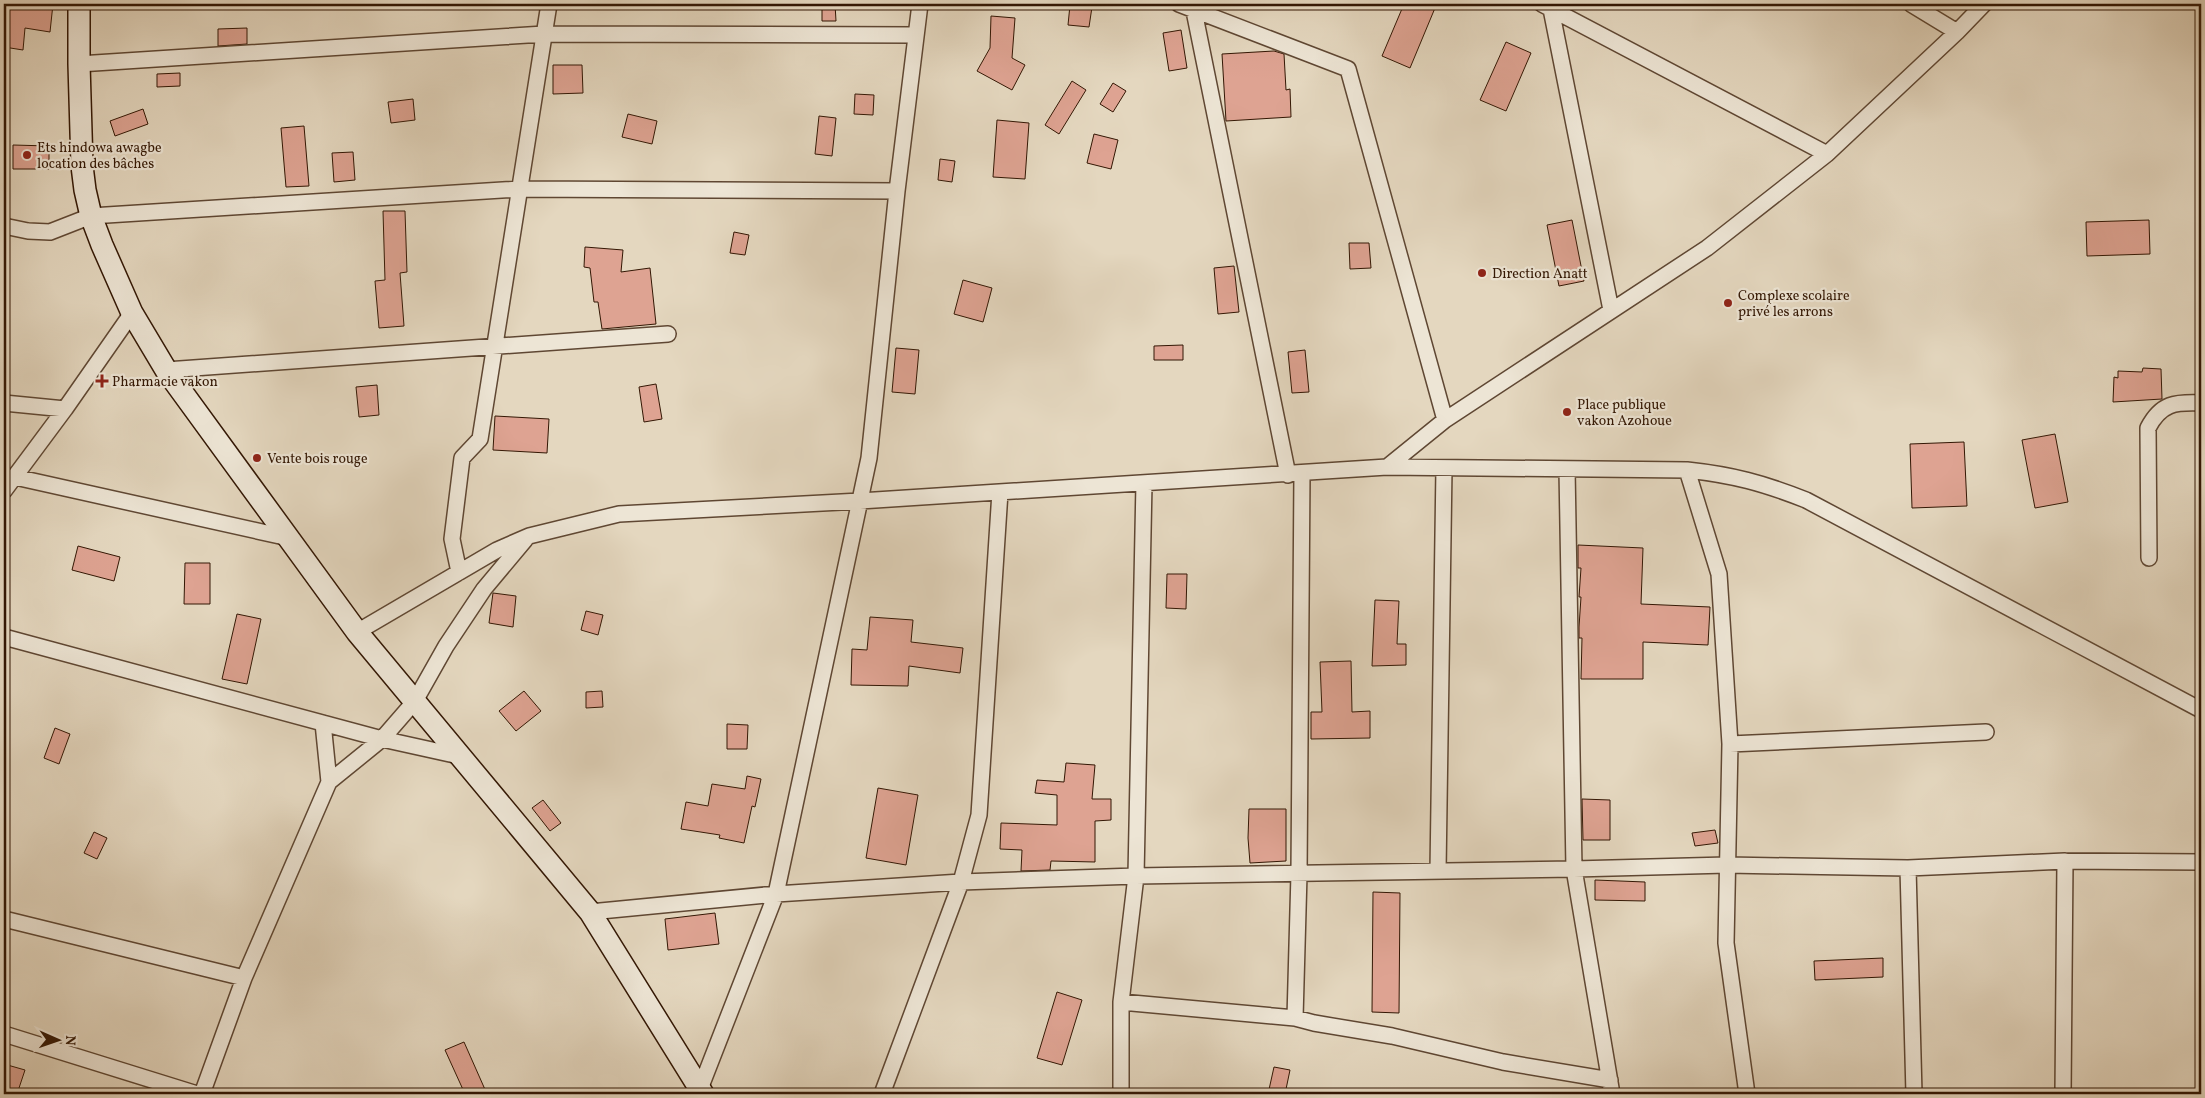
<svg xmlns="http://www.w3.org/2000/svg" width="2205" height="1098" font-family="Vollkorn,serif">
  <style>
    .building { fill: #dea392; stroke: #331704 }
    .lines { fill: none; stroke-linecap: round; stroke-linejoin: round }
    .street-casing { stroke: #5f4733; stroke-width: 18 }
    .secondary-casing { stroke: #331704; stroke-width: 24 }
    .street { stroke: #ede5d5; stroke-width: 15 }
    .secondary { stroke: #ede5d5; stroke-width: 21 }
    .poi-dot { fill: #8f2418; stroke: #ede5d5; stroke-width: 2 }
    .labels { text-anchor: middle; stroke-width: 4.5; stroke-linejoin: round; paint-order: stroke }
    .poi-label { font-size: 14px; fill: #331704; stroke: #ede5d5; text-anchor: start }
  </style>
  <rect width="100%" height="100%" fill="#e4d7bf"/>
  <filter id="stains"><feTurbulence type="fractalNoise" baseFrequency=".004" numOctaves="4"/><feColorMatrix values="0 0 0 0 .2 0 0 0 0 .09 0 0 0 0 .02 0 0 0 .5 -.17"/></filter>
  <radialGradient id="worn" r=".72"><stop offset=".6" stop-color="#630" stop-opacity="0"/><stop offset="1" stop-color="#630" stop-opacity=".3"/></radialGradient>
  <!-- building -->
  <path class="building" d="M4,4h49l-3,28 -25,-4 -2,22 -19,-3z
    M822,4h13l1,17h-14z
    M1404,4h21l10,4 -25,60 -28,-12z
    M1070,5l22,2 -3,20 -21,-2z
    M991,16l24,2 -3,40 13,7 -13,25 -35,-19 13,-23z
    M247,28v16l-29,2v-17z
    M1181,30l6,38 -18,3 -6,-38z
    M1506,42l25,11 -25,58 -26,-11z
    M1274,51l10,3 2,36 4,-1 1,28 -65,4 -4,-67z
    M553,65h29l1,28 -30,1z
    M180,73v13l-23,1v-13z
    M1072,81l14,9 -27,44 -14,-9z
    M1113,83l13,8 -13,21 -13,-8z
    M855,94l19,1 -1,20 -19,-1z
    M413,99l2,21 -24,3 -3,-21z
    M143,109l5,15 -33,12 -5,-15z
    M628,114l29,7 -5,23 -30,-7z
    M819,116l17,2 -4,38 -17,-2z
    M997,120l32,3 -4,56 -32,-2z
    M304,126l5,60 -23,1 -5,-59z
    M1094,134l24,6 -7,29 -24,-6z
    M13,145l36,1v23h-36z
    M353,152l2,28 -21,2 -2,-29z
    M940,159l15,2 -3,21 -14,-2z
    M383,211h22l2,61 -7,1 4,53 -25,2 -4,-47 10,-1z
    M1572,220l12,61 -25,5 -12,-61z
    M2149,220l1,34 -63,2 -1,-34z
    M734,232l15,3 -4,20 -15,-2z
    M1349,243h20l2,25 -21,1z
    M585,247l38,3 -2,22 29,-4 6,56 -54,5 -4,-27h-4l-4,-34 -6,-1z
    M1234,266l5,46 -21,2 -4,-46z
    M963,280l29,8 -9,34 -29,-8z
    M1183,345v15h-29v-14z
    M896,348l23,2 -4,44 -23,-2z
    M1305,350l4,42 -17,1 -4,-41z
    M2143,368l18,1 1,30 -49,3 1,-25 4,1v-7l24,1z
    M656,384l6,35 -18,3 -5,-35z
    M377,385l2,30 -20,2 -3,-30z
    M495,416l54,3 -2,34 -54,-3z
    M2055,434l13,68 -33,6 -13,-68z
    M1964,442l3,64 -55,2 -2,-64z
    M1578,545l65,3 -2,56 69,3 -2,38 -65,-3v37h-62l1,-41h-3v-11l2,-30h-2l2,-29h-3z
    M78,546l42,11 -6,24 -42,-11z
    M185,563h25v41h-26z
    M1167,574h20l-1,35 -20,-1z
    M493,593l23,3 -3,31 -24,-4z
    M1375,600l24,1 -2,43h9v21l-34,1z
    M586,611l17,4 -5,20 -17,-5z
    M237,614l24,5 -14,65 -25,-5z
    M870,617l43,3 -2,22 52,6 -3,25 -51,-7 -1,20 -57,-1 1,-36 15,1z
    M1351,661l1,51 18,-1v27l-59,1v-27h11l-2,-50z
    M524,691l17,20 -25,20 -17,-20z
    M602,691l1,16 -17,1v-16z
    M727,724l21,1 -1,24h-20z
    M55,728l15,6 -11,30 -15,-6z
    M1066,763l29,2 -3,34h19v21l-16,1v41l-44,-1 -1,9 -29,1 1,-21 -22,-1 1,-26 56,2v-30l-22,-2 2,-13 27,2z
    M747,776l14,3 -6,28 -3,-1 -8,37 -25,-5 1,-3 -39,-6 5,-27 22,4 4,-22 33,5z
    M878,788l40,7 -12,70 -40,-7z
    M1582,799l28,1v40h-27z
    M543,800l18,23 -11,8 -18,-23z
    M1249,809h37v52l-36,2 -2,-25z
    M1715,830l3,13 -23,3 -3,-13z
    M94,832l13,6 -10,21 -13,-6z
    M1595,880l50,2v19l-50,-1z
    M1373,892l27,1 -1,120 -27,-1z
    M715,913l4,31 -51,6 -3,-31z
    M1883,958v19l-68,3 -1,-19z
    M1057,992l25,8 -20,65 -25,-7z
    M464,1042l23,52h-22l-20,-44z
    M4,1064l21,6 -8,24h-13z
    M1274,1067l16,3 -5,24h-17z"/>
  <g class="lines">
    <!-- street casing -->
    <g class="street-casing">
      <path id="street" d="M1179,4l169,65 97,351 262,-172 120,-94 130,-122 27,-28
        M1542,4l285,150
        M1550,4l61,306
        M1911,4l46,28
        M1194,11l94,464
        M79,64l465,-30 371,1
        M4,226l24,5 22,1 41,-16 428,-27 378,2
        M166,370l502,-36
        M4,403l61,6
        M1387,467l300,3c46,5 76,13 119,30l395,210
        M1567,469l7,400 38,225
        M1687,470l32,104 11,170 -4,199 21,151
        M15,477l274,61
        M4,491l61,-82 67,-96
        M2149,558l-1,-130c13,-25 27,-26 53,-25
        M459,572l-7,-33 10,-81 18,-19 69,-435
        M357,632l140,-82 32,-14 90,-22 241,-13 527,-34 58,-47
        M4,637l378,102 77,17
        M323,723l6,59
        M1730,744l256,-12
        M1908,868l6,226
        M1438,871l6,-403
        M590,912l186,-18 185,-12 175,-6 438,-7 153,-4 181,3 157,-7 136,1
        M4,919l240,59
        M1121,1002l174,16 19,5 78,13 111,26 107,18
        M1295,1018l4,-144 3,-401
        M4,1034l193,60
        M700,1089l76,-195 93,-436 28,-267 23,-187
        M202,1094l42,-116 85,-196 53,-43 33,-38 31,-55 38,-57 41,-49
        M882,1094l79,-212 18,-67 21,-323
        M1121,1094v-92l15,-126 8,-393
        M2063,1094l2,-233"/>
    </g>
    <!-- secondary casing -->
    <g class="secondary-casing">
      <path id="secondary" d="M79,4v60l3,102 3,24 6,26 11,29 30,68 34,57 191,262 233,280 113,182"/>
    </g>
    <!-- street -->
    <use href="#street" class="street"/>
    <!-- secondary -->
    <use href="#secondary" class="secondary"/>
  </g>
  <!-- markers -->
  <g class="poi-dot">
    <circle cx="27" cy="155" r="5"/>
    <circle cx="1482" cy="273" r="5"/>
    <circle cx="1728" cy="303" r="5"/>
    <path d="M99.5 373.5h5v5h5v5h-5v5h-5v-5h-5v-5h5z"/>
    <circle cx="1567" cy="412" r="5"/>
    <circle cx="257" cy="458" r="5"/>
  </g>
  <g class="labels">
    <!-- poi labels -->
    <g class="poi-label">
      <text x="37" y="152">Ets hindowa awagbe<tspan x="37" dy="16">location des bâches</tspan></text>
      <text x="1492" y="278">Direction Anatt</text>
      <text x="1738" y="300">Complexe scolaire<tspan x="1738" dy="16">privé les arrons</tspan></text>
      <text x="112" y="386">Pharmacie vakon</text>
      <text x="1577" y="409">Place publique<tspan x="1577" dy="16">vakon Azohoue</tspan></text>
      <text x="267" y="463">Vente bois rouge</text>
    </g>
  </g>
  <!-- margin -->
  <rect width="2205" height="1098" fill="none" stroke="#e4d7bf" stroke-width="20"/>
  <rect x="5" y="5" width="2195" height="1088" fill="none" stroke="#331704" stroke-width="2.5"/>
  <rect x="10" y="10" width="2185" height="1078" fill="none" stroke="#331704"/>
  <!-- north arrow -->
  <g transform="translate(58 1040) rotate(92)" stroke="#ede5d5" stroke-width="4" paint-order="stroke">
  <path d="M0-4L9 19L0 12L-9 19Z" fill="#331704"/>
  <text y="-8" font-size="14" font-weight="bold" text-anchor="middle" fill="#331704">N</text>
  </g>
  <rect width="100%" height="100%" filter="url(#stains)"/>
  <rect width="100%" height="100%" fill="url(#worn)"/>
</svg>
